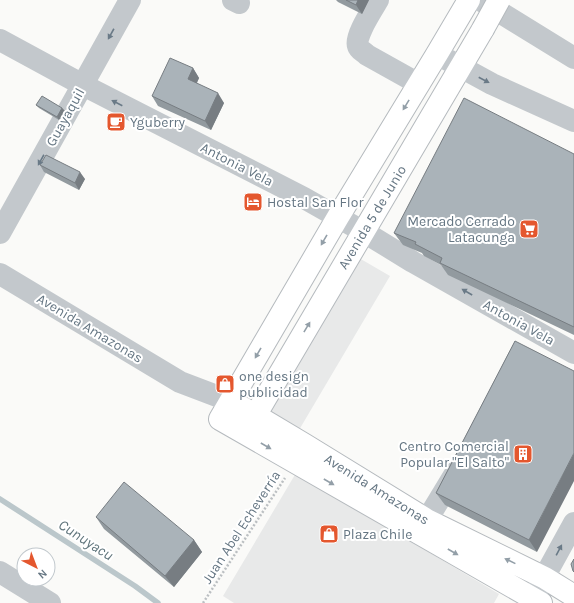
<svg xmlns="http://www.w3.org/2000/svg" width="574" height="603" font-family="Karla,sans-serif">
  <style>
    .built { fill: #e8e9e9 }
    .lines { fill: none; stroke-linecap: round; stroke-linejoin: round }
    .stream { stroke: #bbc7cb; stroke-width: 5.5 }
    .major-casing { stroke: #b5babe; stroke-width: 24 }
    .path { stroke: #bbbfc2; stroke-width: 2.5; stroke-dasharray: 2 2; stroke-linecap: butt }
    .minor { stroke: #c3c8cc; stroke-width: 22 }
    .major { stroke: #fff; stroke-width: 22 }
    .major-bridge-casing { stroke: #b5babe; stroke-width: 24; stroke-linecap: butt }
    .major-bridge { stroke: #fff; stroke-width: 22 }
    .wall { fill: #929a9f }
    .shaded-wall { fill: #777d82 }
    .building { fill: #aab3b9; stroke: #777d82 }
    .oneway { fill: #6a7a87 }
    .oneway2 { fill: #939fa8 }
    .labels { text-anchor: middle; stroke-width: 4; stroke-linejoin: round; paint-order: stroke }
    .street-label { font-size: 14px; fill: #657683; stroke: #fff }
    .poi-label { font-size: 14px; fill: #657683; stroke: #fff; text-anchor: start }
    .water-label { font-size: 15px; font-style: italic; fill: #60757c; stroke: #fff }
  </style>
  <rect width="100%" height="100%" fill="#fafaf8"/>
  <!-- built -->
  <path class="built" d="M359,258l31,18 -91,154 -31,-19z
    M296,473l203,121 -5,9h-260l-11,-7z"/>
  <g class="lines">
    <!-- stream -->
    <path class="stream" d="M0,499l135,87 23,17"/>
    <!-- major casing -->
    <g class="major-casing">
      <path id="major" d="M469,0l-32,54 -99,163 -118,202 321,184
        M243,408l62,37 122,75 118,58 29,18
        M245,433l238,-404"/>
    </g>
    <!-- path -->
    <path class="path" d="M203,603l82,-125"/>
    <!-- minor -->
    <path class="minor" d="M233,0l6,3
      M378,0c-5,9 -24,37 -20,46 1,4 6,6 9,9l52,29
      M480,0l94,58
      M0,40l83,45 221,113 60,34 49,30 161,91
      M437,54l55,30 82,37
      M0,233l130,-233
      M0,274l180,108 50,19
      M419,533l37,-61
      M0,572l50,31
      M530,603l44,-80"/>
    <!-- major -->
    <use href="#major" class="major"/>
    <!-- major-bridge casing -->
    <g class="major-bridge-casing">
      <path id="major-bridge" d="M483,29l16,-29"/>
    </g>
    <!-- major-bridge -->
    <use href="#major-bridge" class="major-bridge"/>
  </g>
  <!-- wall -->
  <path class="wall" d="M336,0h33l-7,14 -24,-12z
    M193,68l6,10 -2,5 27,20 -13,27 -53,-24 -6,-10z
    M36,105l26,3 3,3 -6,9 -20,-12z
    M574,154v181l-126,-60 -7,-10 -17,-9 -2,-3 -19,-8 -9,-12z
    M40,165l45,14 -6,11 -35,-18z
    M515,341l22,211 -92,-47 -9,-12z
    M96,517l98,23 8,12 -28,35 -70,-58z"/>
  <!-- shaded-wall -->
  <path class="shaded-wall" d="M358,0h11l-7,14 -6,-9z
    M193,68l6,10 -5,10 -6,-9z
    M218,93l6,10 -13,27 -6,-9z
    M62,108l3,3 -6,9 -2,-3z
    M80,172l5,7 -6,11 -4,-7z
    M574,453v28l-37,71 -8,-12z
    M194,540l8,12 -28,35 -9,-11z"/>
  <!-- building -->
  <path class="building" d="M346,0h12l-2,5z
    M170,58l23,10 -5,11 30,14 -13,28 -53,-25z
    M42,96l20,12 -5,9 -21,-12z
    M464,98l110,56v173l-134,-64 2,-5 -27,-14 1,-2 -22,-9z
    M46,155l34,17 -5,11 -35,-18z
    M515,341l59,30v82l-45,87 -93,-47z
    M124,482l70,58 -29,36 -69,-59z
    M574,559v13l-1,-1 -2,-7z"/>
  <!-- one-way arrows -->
  <defs><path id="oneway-solid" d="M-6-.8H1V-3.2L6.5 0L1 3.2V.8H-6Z"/></defs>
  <g class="oneway">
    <use href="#oneway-solid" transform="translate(111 34) rotate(119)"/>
    <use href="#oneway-solid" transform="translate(484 80) rotate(28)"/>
    <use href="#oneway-solid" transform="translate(117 103) rotate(-153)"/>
    <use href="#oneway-solid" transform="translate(41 160) rotate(119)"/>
    <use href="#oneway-solid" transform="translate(467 292) rotate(-150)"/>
    <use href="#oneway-solid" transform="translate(559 550) rotate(-62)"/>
  </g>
  <g class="oneway2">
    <use href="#oneway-solid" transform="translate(406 105) rotate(121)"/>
    <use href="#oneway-solid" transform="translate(324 240) rotate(120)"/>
    <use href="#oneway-solid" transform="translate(307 327) rotate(-59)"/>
    <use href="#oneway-solid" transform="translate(258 353) rotate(120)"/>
    <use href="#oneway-solid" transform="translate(266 446) rotate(30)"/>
    <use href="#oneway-solid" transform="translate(329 482) rotate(30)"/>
    <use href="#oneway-solid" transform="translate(453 552) rotate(30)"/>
    <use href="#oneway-solid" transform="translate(510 561) rotate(-154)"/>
  </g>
  <!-- icons -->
  <defs>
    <g id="cafe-square" transform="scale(1)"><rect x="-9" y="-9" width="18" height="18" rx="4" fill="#e4572e" stroke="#fff"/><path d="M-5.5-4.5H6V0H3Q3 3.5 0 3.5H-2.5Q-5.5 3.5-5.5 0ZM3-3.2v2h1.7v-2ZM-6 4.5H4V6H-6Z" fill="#fff"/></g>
    <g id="hotel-square" transform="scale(1)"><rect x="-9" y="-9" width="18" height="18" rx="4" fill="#e4572e" stroke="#fff"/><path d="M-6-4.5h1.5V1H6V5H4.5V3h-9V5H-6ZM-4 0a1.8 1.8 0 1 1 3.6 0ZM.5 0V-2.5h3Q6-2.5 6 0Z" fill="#fff"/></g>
    <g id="supermarket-square" transform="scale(1)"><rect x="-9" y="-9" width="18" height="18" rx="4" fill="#e4572e" stroke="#fff"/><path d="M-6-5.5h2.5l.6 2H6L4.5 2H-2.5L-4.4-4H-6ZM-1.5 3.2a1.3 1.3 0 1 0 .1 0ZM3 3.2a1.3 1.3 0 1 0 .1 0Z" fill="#fff"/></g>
    <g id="shop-square" transform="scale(1)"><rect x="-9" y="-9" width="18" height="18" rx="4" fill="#e4572e" stroke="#fff"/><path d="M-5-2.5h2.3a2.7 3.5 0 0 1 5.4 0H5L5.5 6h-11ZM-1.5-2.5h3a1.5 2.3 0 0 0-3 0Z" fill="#fff"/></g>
    <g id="building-square" transform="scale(1)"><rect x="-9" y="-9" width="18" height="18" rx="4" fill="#e4572e" stroke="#fff"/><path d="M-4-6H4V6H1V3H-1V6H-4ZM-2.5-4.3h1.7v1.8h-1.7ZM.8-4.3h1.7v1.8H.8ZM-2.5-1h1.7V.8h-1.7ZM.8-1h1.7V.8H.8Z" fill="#fff"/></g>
  </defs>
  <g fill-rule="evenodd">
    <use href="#cafe-square" x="116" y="122"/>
    <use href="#hotel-square" x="253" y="202"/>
    <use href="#supermarket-square" x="529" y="229"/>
    <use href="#shop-square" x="225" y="384"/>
    <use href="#building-square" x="523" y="454"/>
    <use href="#shop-square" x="329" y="534"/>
  </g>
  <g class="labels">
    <!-- street labels -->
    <g class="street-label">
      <text transform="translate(65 117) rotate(-61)" y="5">Guayaquil</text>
      <text transform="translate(237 164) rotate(27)" y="5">Antonia Vela</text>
      <text transform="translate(372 217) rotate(-59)" y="5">Avenida 5 de Junio</text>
      <text transform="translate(519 322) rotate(29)" y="5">Antonia Vela</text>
      <text transform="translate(90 328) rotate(31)" y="5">Avenida Amazonas</text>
      <text transform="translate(377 489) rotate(32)" y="5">Avenida Amazonas</text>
      <text transform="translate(241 527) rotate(-57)" y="5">Juan Abel Echeverría</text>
    </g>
    <!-- poi labels -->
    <g class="poi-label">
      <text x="130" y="127">Yguberry</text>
      <text x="267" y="207">Hostal San Flor</text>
      <text x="515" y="226" text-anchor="end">Mercado Cerrado<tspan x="515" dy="16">Latacunga</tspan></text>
      <text x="239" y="381">one design<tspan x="239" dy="16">publicidad</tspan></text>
      <text x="509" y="451" text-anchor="end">Centro Comercial<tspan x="509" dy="16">Popular "El Salto"</tspan></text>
      <text x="343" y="539">Plaza Chile</text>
    </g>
    <!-- water labels -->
    <g class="water-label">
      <text transform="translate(86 540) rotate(33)" y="5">Cunuyacu</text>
    </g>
  </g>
  <!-- north arrow -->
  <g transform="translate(36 567) rotate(138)"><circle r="19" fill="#ffffff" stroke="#c1c8cd"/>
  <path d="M0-3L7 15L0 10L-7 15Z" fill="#e4572e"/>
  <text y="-6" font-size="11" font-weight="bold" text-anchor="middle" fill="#657683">N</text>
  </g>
</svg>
